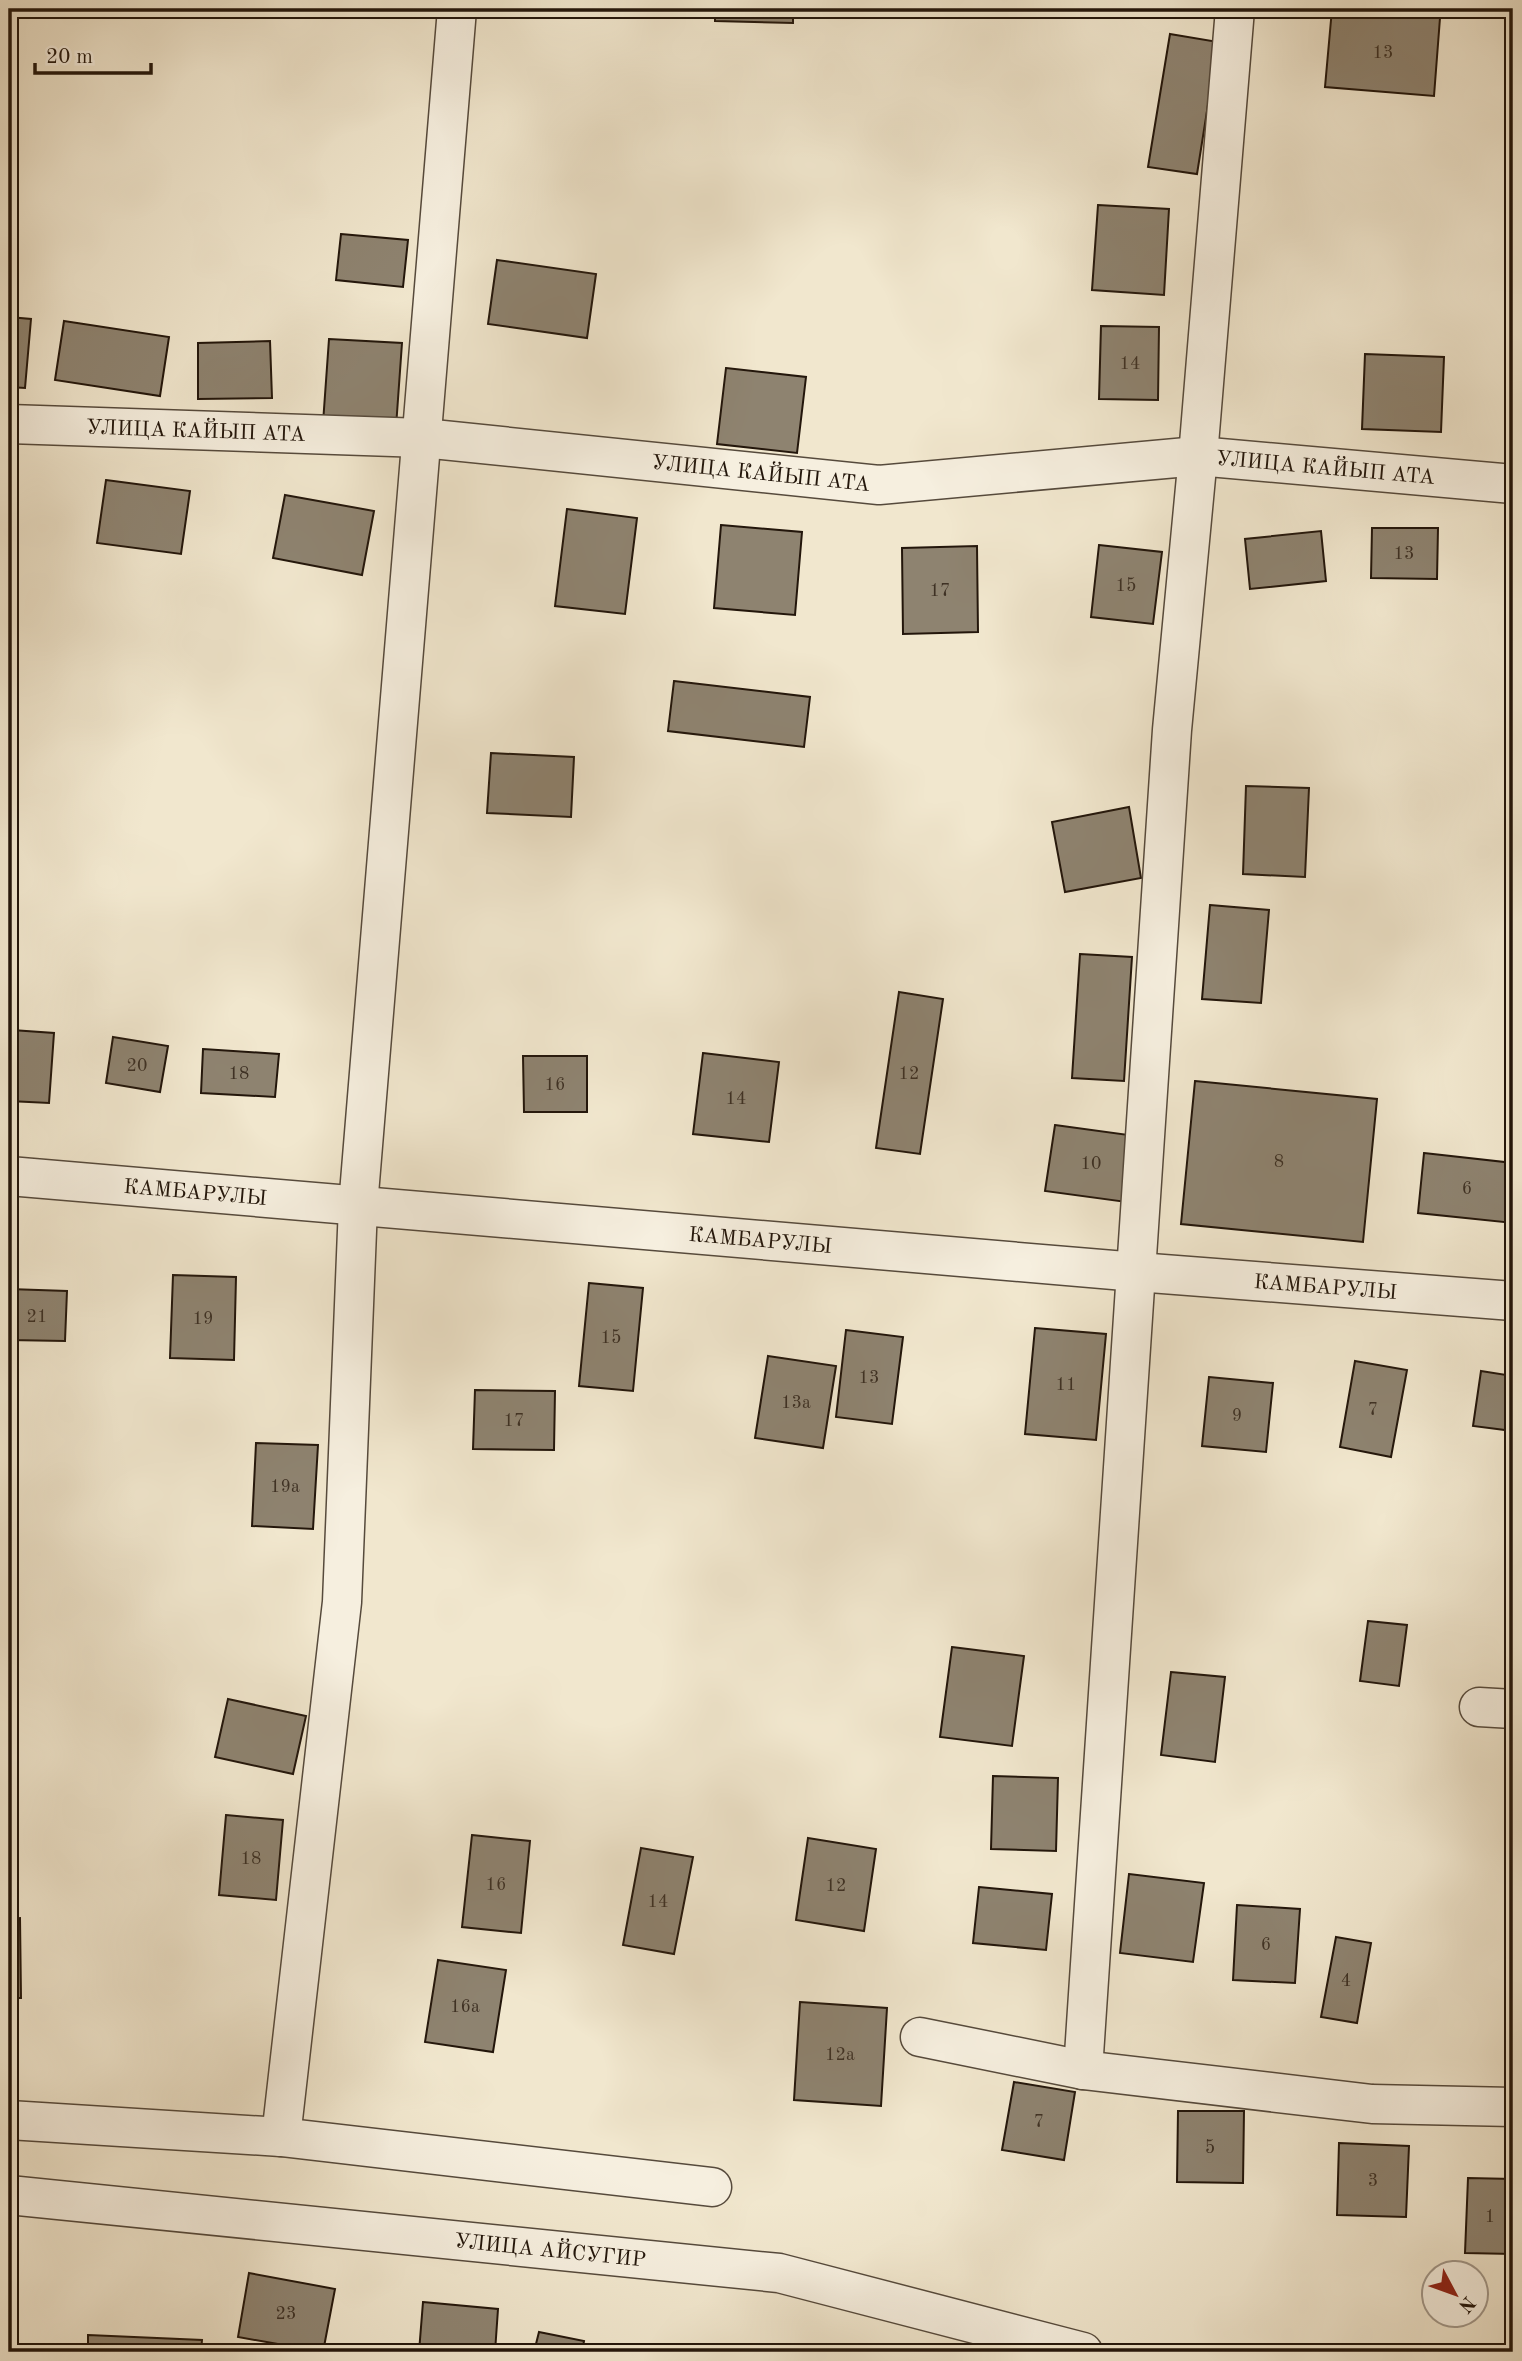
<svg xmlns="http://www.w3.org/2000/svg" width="1522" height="2361" font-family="'Old Standard TT',serif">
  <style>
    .building { fill: #8e8370; stroke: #23160b; stroke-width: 2 }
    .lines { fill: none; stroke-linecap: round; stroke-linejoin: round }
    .minor-casing { stroke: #564a3c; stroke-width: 41 }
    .minor { stroke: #f6efdf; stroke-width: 38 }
    .labels { text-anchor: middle; stroke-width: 5; stroke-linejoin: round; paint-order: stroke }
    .number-label { font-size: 18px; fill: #3e3124 }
    .street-label { font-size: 21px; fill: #23160b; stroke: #f6efdf }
  </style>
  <rect width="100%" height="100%" fill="#f1e7ce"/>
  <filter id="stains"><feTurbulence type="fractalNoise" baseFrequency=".00286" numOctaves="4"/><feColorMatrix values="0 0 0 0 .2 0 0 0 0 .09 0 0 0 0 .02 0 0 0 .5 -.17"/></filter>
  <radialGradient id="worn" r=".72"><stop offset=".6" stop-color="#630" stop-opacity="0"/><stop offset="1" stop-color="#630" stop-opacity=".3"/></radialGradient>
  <!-- building -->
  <path class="building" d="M715,9h78v14l-78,-2z
    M1332,9l108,9 -6,78 -109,-9z
    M1170,34l48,8 -21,132 -49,-7z
    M1098,205l71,4 -5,86 -72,-5z
    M341,234l67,6 -5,47 -67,-7z
    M497,260l99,14 -9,64 -99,-14z
    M9,317l22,2 -6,69 -16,-1z
    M64,321l105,16 -9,59 -105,-16z
    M1101,326l58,1 -1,73 -59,-1z
    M329,339l73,4 -6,84 -73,-4z
    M270,341l2,57 -74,1v-56z
    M1365,354l79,3 -3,75 -79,-3z
    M726,368l80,9 -9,76 -80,-9z
    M106,480l84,11 -9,63 -84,-11z
    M285,495l89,16 -12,64 -89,-17z
    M567,509l70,9 -12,96 -70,-8z
    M721,525l81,7 -7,83 -81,-7z
    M1372,528h66l-1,51 -66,-1z
    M1321,531l5,50 -76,8 -5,-50z
    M1099,545l63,7 -9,72 -62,-7z
    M977,546l1,86 -75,2 -1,-86z
    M674,681l136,16 -6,50 -136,-16z
    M491,753l83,4 -3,60 -84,-4z
    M1246,786l63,2 -4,89 -62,-3z
    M1129,807l12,71 -76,14 -13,-70z
    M1210,905l59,5 -8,93 -59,-4z
    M1080,954l52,3 -8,124 -52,-3z
    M899,992l44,7 -23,155 -44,-6z
    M12,1030l42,3 -5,70 -40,-2z
    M113,1037l55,9 -8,46 -54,-9z
    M203,1049l76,5 -4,43 -74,-4z
    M703,1053l76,9 -10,80 -76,-8z
    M523,1056h64v56h-63z
    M1195,1081l182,18 -14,143 -182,-18z
    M1055,1125l81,11 -10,66 -81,-11z
    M1424,1153l89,10v60l-95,-10z
    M173,1275l63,2 -2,83 -64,-2z
    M589,1283l54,5 -10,103 -54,-5z
    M9,1289l58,2 -2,50 -56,-1z
    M1035,1328l71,6 -10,106 -71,-6z
    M846,1330l57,7 -11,87 -56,-7z
    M768,1356l68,10 -13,82 -68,-10z
    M1355,1361l52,9 -16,87 -51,-10z
    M1481,1371l32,5v55l-40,-5z
    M1209,1377l64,6 -7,69 -64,-6z
    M475,1390l80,1 -1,59 -81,-1z
    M256,1443l62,2 -5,84 -61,-3z
    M1368,1621l39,4 -8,61 -39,-5z
    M952,1647l72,9 -12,90 -72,-9z
    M1171,1672l54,5 -10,85 -54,-7z
    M228,1699l78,17 -13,58 -78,-17z
    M993,1776l65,2 -2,73 -65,-2z
    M226,1815l57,5 -7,80 -57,-5z
    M472,1835l58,6 -9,92 -59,-6z
    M808,1838l68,11 -12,82 -68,-11z
    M641,1848l52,9 -19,97 -51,-9z
    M1129,1874l75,9 -11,79 -73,-9z
    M979,1887l73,7 -6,56 -73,-7z
    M1237,1905l63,4 -5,74 -62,-3z
    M20,1918l1,80h-12v-79z
    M1336,1937l35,6 -14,80 -36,-6z
    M438,1960l68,10 -13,82 -68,-10z
    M800,2002l87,6 -6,98 -87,-6z
    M1014,2082l61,10 -11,68 -62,-10z
    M1178,2111h66l-1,72 -66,-1z
    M1339,2143l70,3 -3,71 -69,-2z
    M1468,2178l45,1v75l-48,-1z
    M9,2255l7,1 -7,44z
    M249,2273l86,16 -12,63 -85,-15z
    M423,2302l75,7 -3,43h-76z
    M539,2332l45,9 -2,11h-48z
    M88,2335l114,5 -1,12h-113z"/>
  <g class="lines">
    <!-- minor casing -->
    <g class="minor-casing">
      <g id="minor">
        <path id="s1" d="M9,424l414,14 456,47 319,-29 315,28"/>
        <path id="s2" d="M9,1176l1128,96 376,29"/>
        <path d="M1479,1707l34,2"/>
        <path d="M920,2037l163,33 289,34 141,3"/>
        <path d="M1083,2070l89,-1340 26,-274 37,-447"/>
        <path d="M9,2120l272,17 431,50"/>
        <path d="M281,2137l61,-535 16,-396 99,-1197"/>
        <path id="s3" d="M9,2195l770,78 304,79"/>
      </g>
    </g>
    <!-- minor -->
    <use href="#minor" class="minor"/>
  </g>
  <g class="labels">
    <!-- number labels -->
    <g class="number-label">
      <text x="1383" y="58">13</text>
      <text x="1130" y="369">14</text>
      <text x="1404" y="559">13</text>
      <text x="1126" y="591">15</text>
      <text x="940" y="596">17</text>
      <text x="137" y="1071">20</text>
      <text x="239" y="1079">18</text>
      <text x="909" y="1079">12</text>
      <text x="555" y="1090">16</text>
      <text x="736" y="1104">14</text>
      <text x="1279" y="1167">8</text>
      <text x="1091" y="1169">10</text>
      <text x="1467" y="1194">6</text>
      <text x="37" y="1322">21</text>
      <text x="203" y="1324">19</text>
      <text x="611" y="1343">15</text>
      <text x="869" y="1383">13</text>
      <text x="1066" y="1390">11</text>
      <text x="796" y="1408">13а</text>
      <text x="1373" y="1415">7</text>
      <text x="1237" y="1421">9</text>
      <text x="514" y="1426">17</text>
      <text x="285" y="1492">19а</text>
      <text x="251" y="1864">18</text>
      <text x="496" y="1890">16</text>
      <text x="836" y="1891">12</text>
      <text x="658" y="1907">14</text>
      <text x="1266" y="1950">6</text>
      <text x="1346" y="1986">4</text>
      <text x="465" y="2012">16а</text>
      <text x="840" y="2060">12а</text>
      <text x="1039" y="2127">7</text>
      <text x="1210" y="2153">5</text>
      <text x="1373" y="2186">3</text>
      <text x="1490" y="2222">1</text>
      <text x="286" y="2319">23</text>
    </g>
    <!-- street labels -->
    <g class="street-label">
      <text dy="7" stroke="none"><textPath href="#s1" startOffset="187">УЛИЦА КАЙЫП АТА</textPath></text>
      <text dy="7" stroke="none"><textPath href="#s1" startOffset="1321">УЛИЦА КАЙЫП АТА</textPath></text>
      <text dy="7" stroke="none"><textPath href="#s1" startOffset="754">УЛИЦА КАЙЫП АТА</textPath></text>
      <text dy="7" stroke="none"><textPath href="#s2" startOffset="187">КАМБАРУЛЫ</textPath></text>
      <text dy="7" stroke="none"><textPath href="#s2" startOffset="754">КАМБАРУЛЫ</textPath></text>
      <text dy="7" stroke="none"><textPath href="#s2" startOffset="1321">КАМБАРУЛЫ</textPath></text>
      <text dy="7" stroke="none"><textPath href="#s3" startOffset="544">УЛИЦА АЙСУГИР</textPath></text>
    </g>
  </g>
  <!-- margin -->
  <rect width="1522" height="2361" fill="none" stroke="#f1e7ce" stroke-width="35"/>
  <rect x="10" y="10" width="1501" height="2340" fill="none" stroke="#23160b" stroke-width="3.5"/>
  <rect x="18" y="18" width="1487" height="2326" fill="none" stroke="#23160b" stroke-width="2"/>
  <!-- north arrow -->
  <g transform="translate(1455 2294) rotate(131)"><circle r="33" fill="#f6efdf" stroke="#a2988a" stroke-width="2"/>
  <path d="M0-5L12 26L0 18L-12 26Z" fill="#8f2418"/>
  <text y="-10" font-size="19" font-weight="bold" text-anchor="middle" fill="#23160b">N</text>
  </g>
  <!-- scale -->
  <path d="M35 63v10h116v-10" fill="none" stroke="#23160b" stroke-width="3.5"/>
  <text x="46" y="63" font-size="21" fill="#23160b" stroke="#f6efdf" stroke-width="5" paint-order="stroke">20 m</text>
  <rect width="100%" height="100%" filter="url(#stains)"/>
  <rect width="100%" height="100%" fill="url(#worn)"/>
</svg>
